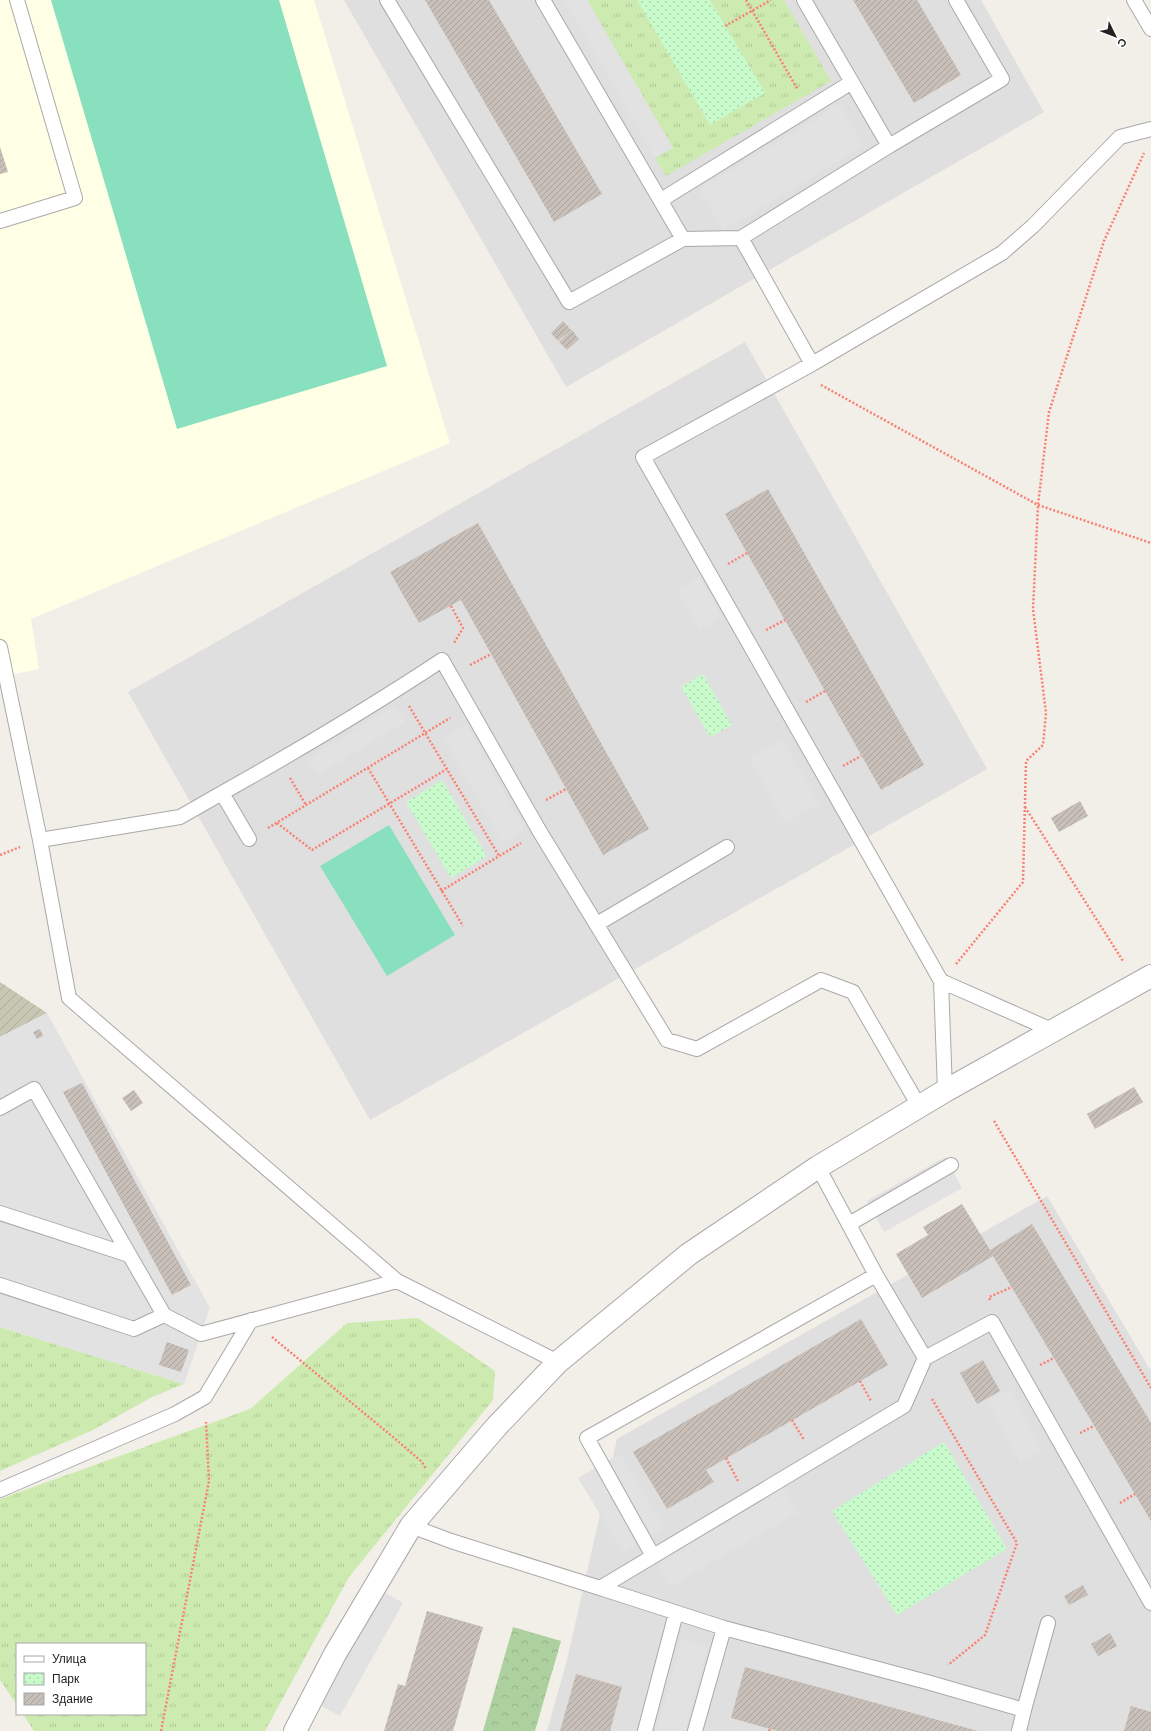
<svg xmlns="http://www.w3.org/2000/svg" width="1151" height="1731" font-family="Helvetica,sans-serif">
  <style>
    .residential { fill: #e0dfdf }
    .education { fill: #ffffe5 }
    .construction { fill: url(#construction-furrows) }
    .grass { fill: url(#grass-tufts) }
    .forest { fill: url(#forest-crowns) }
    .park { fill: url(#park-dots) }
    .pitch { fill: #88e0be }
    .parking { fill: #e2e2e2 }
    .building { fill: url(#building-hatch) }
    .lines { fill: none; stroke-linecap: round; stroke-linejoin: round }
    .lane-casing { stroke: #a9a9a9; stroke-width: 16 }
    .street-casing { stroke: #a9a9a9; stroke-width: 24 }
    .path { stroke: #fa8072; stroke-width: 2.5; stroke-dasharray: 2 2; stroke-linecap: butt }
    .lane { stroke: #fff; stroke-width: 14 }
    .street { stroke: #fff; stroke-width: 22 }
  </style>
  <defs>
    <pattern id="construction-furrows" width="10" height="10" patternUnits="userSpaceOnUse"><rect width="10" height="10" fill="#c7c7b4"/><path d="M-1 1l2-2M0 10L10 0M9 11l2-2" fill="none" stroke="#abab9a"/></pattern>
    <pattern id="grass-tufts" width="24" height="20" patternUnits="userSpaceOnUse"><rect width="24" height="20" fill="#cdebb0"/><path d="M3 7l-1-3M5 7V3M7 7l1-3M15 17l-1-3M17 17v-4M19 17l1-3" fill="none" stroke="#b0c997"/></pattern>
    <pattern id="forest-crowns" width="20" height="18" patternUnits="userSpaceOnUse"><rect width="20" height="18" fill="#add19e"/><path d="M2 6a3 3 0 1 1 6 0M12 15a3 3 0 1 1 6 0" fill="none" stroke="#95b388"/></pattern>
    <pattern id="park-dots" width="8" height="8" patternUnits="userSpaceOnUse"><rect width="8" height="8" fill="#c8facc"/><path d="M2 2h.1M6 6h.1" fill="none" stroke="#acd6af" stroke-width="1.8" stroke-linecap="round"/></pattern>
    <pattern id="building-hatch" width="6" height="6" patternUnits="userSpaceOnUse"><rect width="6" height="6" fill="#c7bfb8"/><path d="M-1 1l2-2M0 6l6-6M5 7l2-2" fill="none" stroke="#aba49e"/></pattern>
  </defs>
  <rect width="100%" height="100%" fill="#f2efe9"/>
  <!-- residential -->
  <path class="residential" d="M344,0h637l63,112 -478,275z
    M745,342l242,427 -617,351 -242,-428z
    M1047,1196l104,175v360h-604l20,-71 50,-221z"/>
  <!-- education -->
  <path class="education" d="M0,0h314l136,443 -419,176 8,50 -39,8z"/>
  <!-- construction -->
  <path class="construction" d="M0,982l47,31 -47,24z"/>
  <!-- grass -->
  <path class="grass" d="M587,0h197l47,81 -165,95 -11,-18 18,-10z
    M418,1318l77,53 -2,29 -144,177 -84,154h-231l-11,-17h122v-70h-128v61l-17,-25v-181l250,-90 97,-86z
    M0,1327l184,57 -32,13 -59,33 -93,41z"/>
  <!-- forest -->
  <path class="forest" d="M513,1627l48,14 -26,90h-52z"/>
  <!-- park -->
  <path class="park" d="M637,0h73l55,93 -55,32z
    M703,674l29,51 -22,12 -29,-50z
    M442,780l45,76 -36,22 -45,-76z
    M944,1442l63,107 -110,66 -65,-104z"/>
  <!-- pitch -->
  <path class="pitch" d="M51,0h228l108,366 -210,63z
    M389,825l66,110 -68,41 -67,-110z"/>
  <!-- parking -->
  <path class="parking" d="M564,0h23l86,148 -18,10z
    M839,105l25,41 -141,85 -24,-41z
    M699,577l23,40 -22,13 -23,-40z
    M395,706l10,16 -88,53 -10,-16z
    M466,724l59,106 -23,13 -59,-106z
    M783,739l36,65 -34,19 -36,-65z
    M47,1013l163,295 -26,76 -184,-57v-290z
    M945,1157l17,31 -78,44 -17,-31z
    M1011,1389l31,61 -22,12 -32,-62z
    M620,1454l44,74 -41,25 -45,-75z
    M784,1488l14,24 -128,75 -13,-24z
    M382,1591l21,12 -63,113 -21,-11z
    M682,1639l26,7 -23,85h-28z"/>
  <!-- building -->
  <path class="building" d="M425,0h64l113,194 -48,28z
    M853,0h64l44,75 -47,28z
    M0,147l8,25 -8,2z
    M563,321l8,9 -13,11 -7,-8z
    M572,330l7,9 -12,11 -8,-8z
    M768,489l156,276 -43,25 -156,-276z
    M478,523l171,306 -46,26 -142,-255 -42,23 -29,-51z
    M1080,801l8,15 -29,16 -8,-14z
    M40,1029l3,7 -6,3 -4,-7z
    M82,1083l109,202 -19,10 -109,-203z
    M1134,1087l9,15 -48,27 -8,-15z
    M134,1090l9,13 -12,8 -9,-13z
    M962,1204l28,46 42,-26 119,199v98l-158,-265 -71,42 -26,-44 32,-19 -5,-8z
    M861,1319l27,46 -182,105 8,12 -47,27 -34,-57z
    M167,1342l22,8 -8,22 -22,-7z
    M983,1360l17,31 -23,13 -17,-31z
    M1083,1585l5,10 -19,10 -5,-9z
    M427,1611l56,16 -30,104h-69l14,-47 7,2z
    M1110,1633l7,13 -19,10 -7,-12z
    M745,1667l233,64h-200l-8,-2 -39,-11z
    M576,1674l46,13 -12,44h-50z
    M1131,1706l20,6v19h-27z"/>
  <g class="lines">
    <!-- lane casing -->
    <g class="lane-casing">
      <path id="lane" d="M387,0l182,302 114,-63
        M543,0l140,239 58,-1 148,-92 -85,-146
        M1134,0l17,29
        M889,146l113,-67 -46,-79
        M661,200l191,-118
        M0,221l75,-23 -58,-198
        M741,238l71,126
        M0,647l40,193 29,158 328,283 161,81
        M249,839l-27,-46c75,-42 149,-86 220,-133l98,172 127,208 30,9 124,-69 32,12 66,114
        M40,840l140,-23 42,-24
        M597,924l130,-77
        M941,981l-298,-524 169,-93 190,-111 31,-27 87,-89 31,-8
        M945,1091l-4,-110 113,50
        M0,1108l34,-19 130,226
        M818,1167l58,108 49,83 67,-36 159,281
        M0,1213l129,42
        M849,1224l102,-59
        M0,1285l134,44 30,-14 37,19 196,-53
        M0,1490l175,-76 30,-17 46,-77
        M411,1526l40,15 149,47 304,-182 21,-48
        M653,1556l-66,-118 289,-163
        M600,1588l124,40 203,54 97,28 -5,21
        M1024,1710l24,-87
        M645,1731l31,-118
        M695,1731l29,-103"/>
    </g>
    <!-- street casing -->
    <g class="street-casing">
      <path id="street" d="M295,1731l40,-77 76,-128 86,-100 61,-64 131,-108 129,-87 127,-76 206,-115"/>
    </g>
    <!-- path -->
    <path class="path" d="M746,0l52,90
      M725,26l46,-26
      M821,385l217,120 113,38
      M728,564l19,-11
      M451,606l12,22 -9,15
      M766,630l19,-10
      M470,665l21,-11
      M806,702l19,-11
      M409,706l90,150
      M843,766l18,-10
      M368,768l95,158
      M290,778l16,27
      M546,800l20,-11
      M1025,807l98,154
      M277,823l35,27 135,-81
      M268,828l182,-110
      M0,855l20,-8
      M441,891l80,-48
      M956,964l67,-82 3,-121 17,-16 3,-32 -13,-104 5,-104 11,-93 55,-171 40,-88
      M994,1121l157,267
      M990,1300l-1,-3 23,-10
      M272,1337l121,100 29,25 4,7
      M1040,1365l14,-7
      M860,1381l11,20
      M932,1399l85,144 -32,92 -37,30
      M792,1420l12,20
      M1080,1433l14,-7
      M726,1458l12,23
      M1120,1503l15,-9
      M161,1731l48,-250 -3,-59
      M769,1731l1,-2"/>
    <!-- lane -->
    <use href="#lane" class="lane"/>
    <!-- street -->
    <use href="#street" class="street"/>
  </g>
  <!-- legend -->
  <rect x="16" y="1643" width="130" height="72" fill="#ffffff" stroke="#a7a7a7"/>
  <rect x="24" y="1656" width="20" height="6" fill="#ffffff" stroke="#a7a7a7"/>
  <text x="52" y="1663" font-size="12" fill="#222222">Улица</text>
  <rect x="24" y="1673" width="20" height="12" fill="url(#park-dots)" stroke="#a7a7a7"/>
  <text x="52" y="1683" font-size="12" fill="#222222">Парк</text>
  <rect x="24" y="1693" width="20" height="12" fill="url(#building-hatch)" stroke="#a7a7a7"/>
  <text x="52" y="1703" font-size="12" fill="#222222">Здание</text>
  <!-- north arrow -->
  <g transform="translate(1115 36) rotate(133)" stroke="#ffffff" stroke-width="3" paint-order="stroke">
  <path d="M0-3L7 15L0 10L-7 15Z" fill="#222222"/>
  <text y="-6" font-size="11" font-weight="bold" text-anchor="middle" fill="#222222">С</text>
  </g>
</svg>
